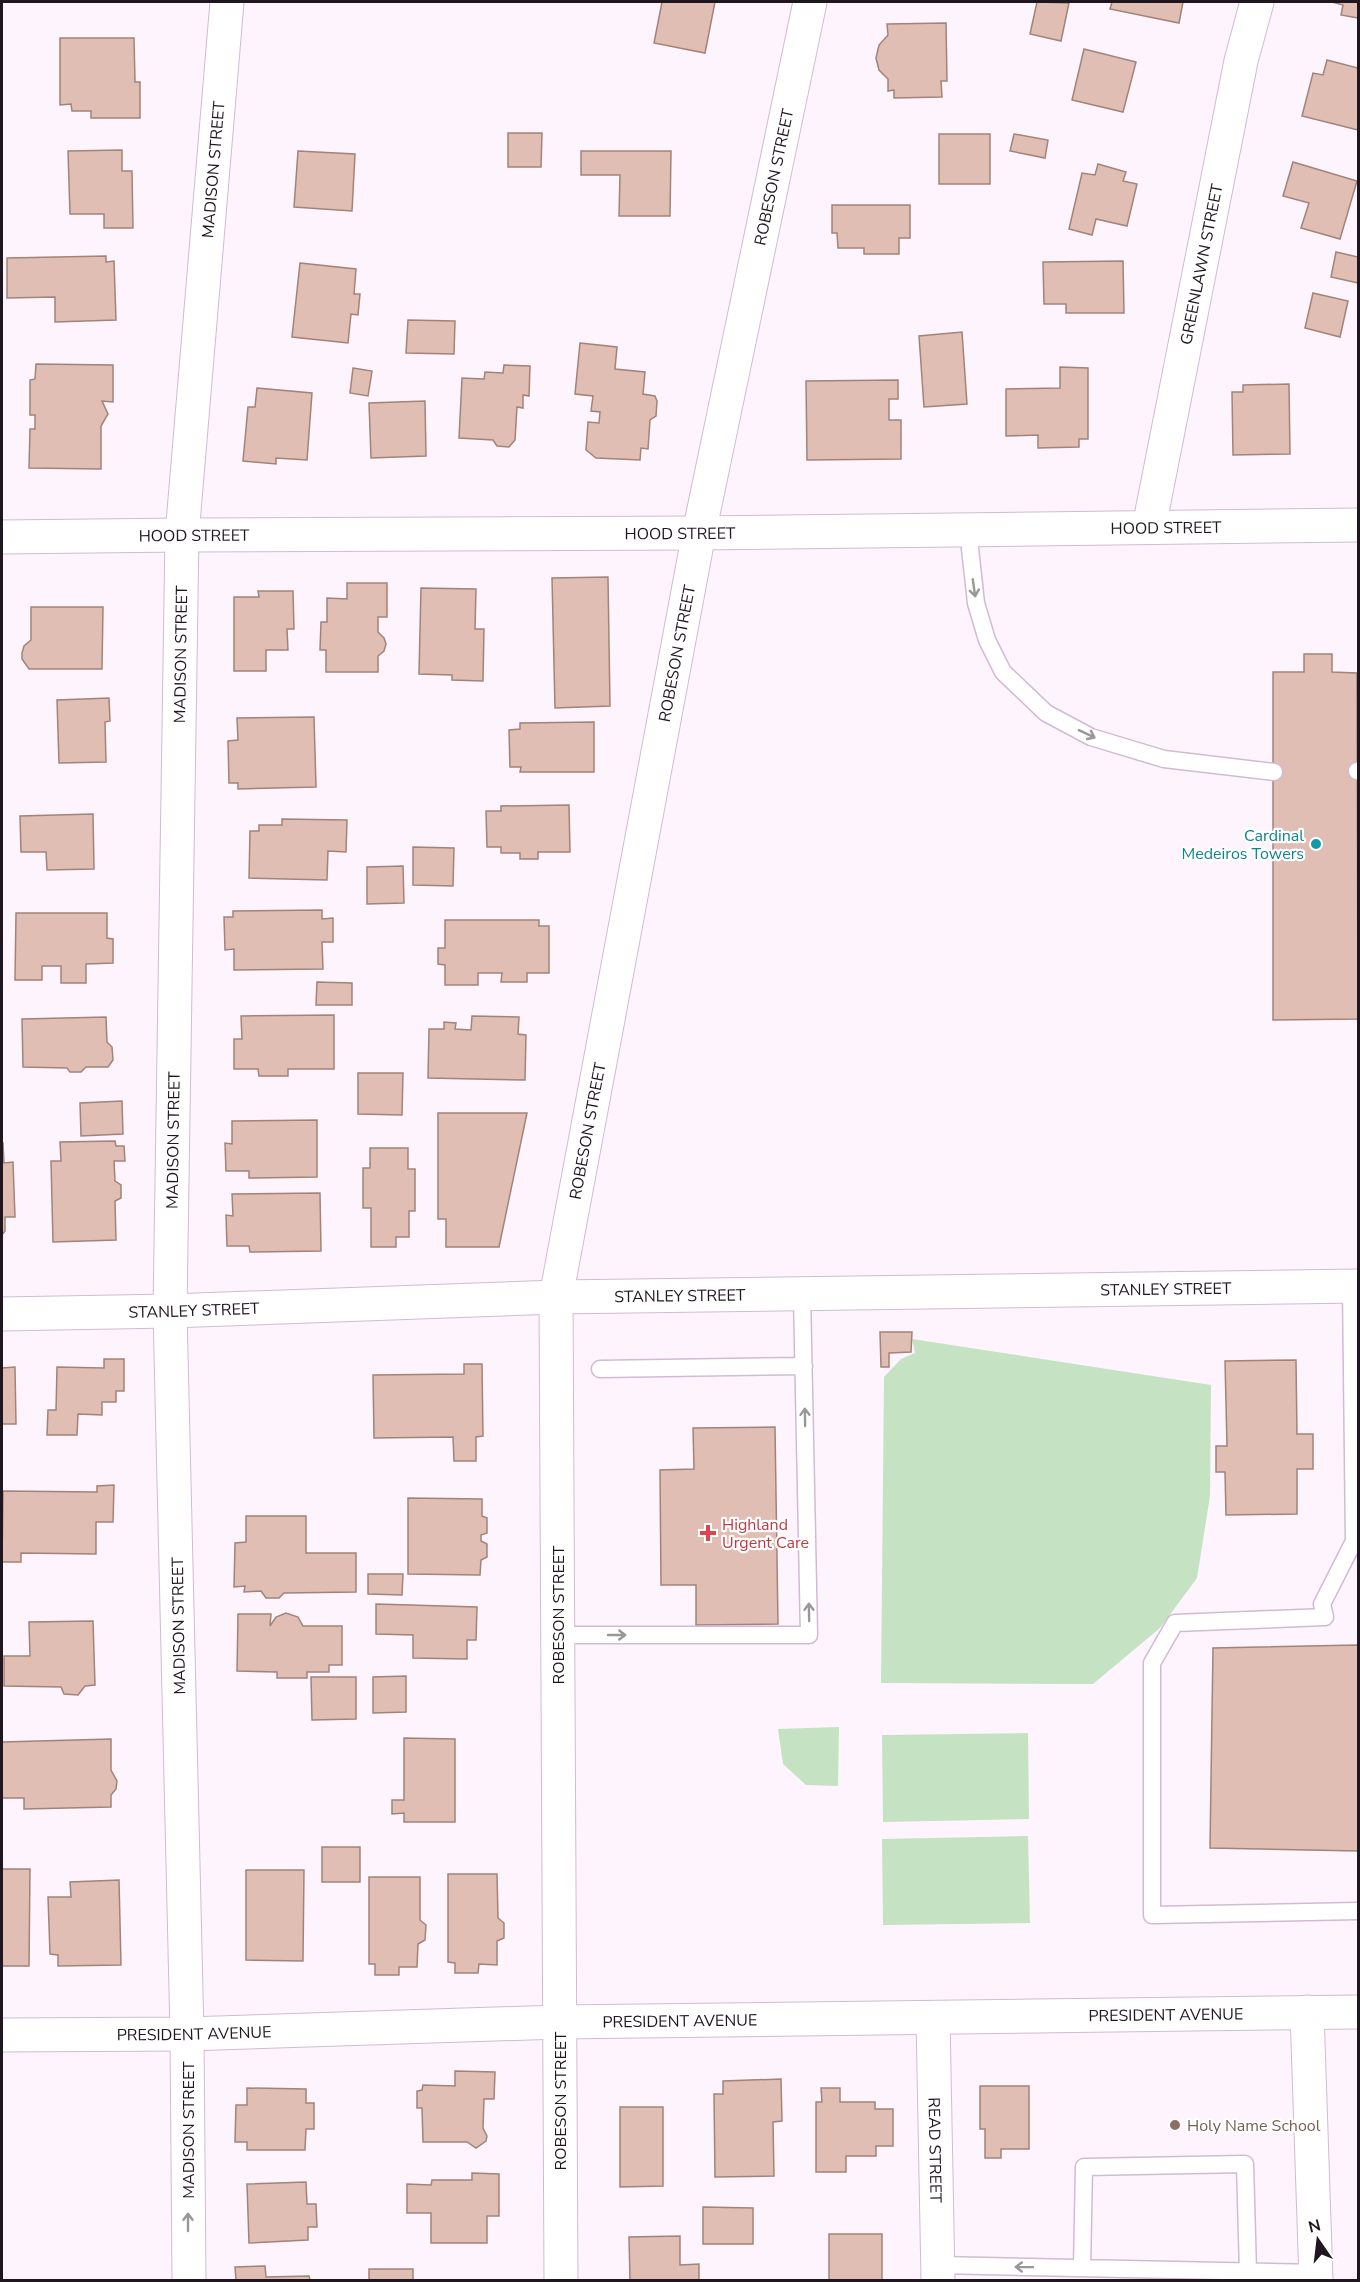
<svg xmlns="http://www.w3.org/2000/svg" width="1360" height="2282" font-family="'Nunito Sans',sans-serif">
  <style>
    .green { fill: #c5e2c2 }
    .building { fill: #e0beb3; stroke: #a28379; stroke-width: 1.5 }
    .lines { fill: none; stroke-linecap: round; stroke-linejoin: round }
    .service-casing { stroke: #d1bbd3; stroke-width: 19 }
    .minor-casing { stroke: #d1bbd3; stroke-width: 35 }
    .secondary-casing { stroke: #d1bbd3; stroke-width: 35 }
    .primary-casing { stroke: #d1bbd3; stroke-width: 35 }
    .service { stroke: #fff; stroke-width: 16 }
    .minor { stroke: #fff; stroke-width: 33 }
    .secondary { stroke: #fff; stroke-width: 33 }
    .primary { stroke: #fff; stroke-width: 33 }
    .oneway { stroke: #9a969a }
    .culture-dot { fill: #0f9aa8; stroke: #fff; stroke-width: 2 }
    .health-dot { fill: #e0444e; stroke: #fff; stroke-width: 2 }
    .education-dot { fill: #8d6e63; stroke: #fff; stroke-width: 2 }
    .labels { text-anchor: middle; stroke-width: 4.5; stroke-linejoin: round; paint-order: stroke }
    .street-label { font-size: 16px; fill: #1f161f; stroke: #fff }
    .culture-label { font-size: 16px; fill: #0d838f; stroke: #fff; text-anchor: end }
    .health-label { font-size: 16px; fill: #be3a42; stroke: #fff; text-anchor: start }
    .education-label { font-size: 16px; fill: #785e54; stroke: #fff; text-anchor: start }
  </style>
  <rect width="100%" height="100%" fill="#fef4fe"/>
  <!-- green -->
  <path class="green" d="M912,1339l299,46 -1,111 -13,82 -37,50 -67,56 -212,-1 3,-306 17,-18 14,-6z
    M839,1727l-1,59 -32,-1 -23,-21 -5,-35z
    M1028,1733l1,86 -146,3 -1,-87z
    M1028,1836l2,87 -147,2 -1,-86z"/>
  <!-- building -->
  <path class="building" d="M662,2h53l-10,51 -51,-10z
    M1037,2l32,1 -8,38 -31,-7z
    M1112,2h71l-4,21 -69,-14z
    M1332,2h26v16l-17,-3 2,-10z
    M946,23l1,58h-6l1,16 -48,1v-8l-6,1v-12l-9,-9 -3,-12 3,-13 9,-10 -1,-11z
    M60,38h74l1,44h5v36h-49v-7h-19l-1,-7 -11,1z
    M1084,49l52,13 -13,50 -51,-12z
    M1327,60l31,8v62l-56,-14 11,-43 10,2z
    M508,133h34l-1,34h-33z
    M939,134h51v50h-51z
    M1014,134l34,6 -3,18 -35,-7z
    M122,150v21h10l1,57h-29v-14h-34l-2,-63z
    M298,151l57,3 -3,57 -58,-4z
    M581,151h90l-1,65h-51l1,-41h-39z
    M1293,162l64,19 -17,58 -39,-11 8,-25 -26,-7z
    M1098,164l28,8 -3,9 14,3 -10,42 -31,-7 -4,16 -23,-6 13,-56 13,2z
    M832,205h78v33h-11v16h-35v-6h-26l-1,-15h-5z
    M1336,252l22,5v26l-27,-6z
    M106,256v6l8,-1 2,59 -61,2v-25l-48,1v-40z
    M1123,261l1,52h-58v-9h-22l-1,-42z
    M300,263l56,6 -2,25h6l-2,21 -7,-1 -3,29 -56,-6z
    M1313,293l35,8 -8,36 -35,-9z
    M408,320l47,1 -1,33 -48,-1z
    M962,332l5,72 -43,3 -5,-71z
    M580,343l37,4 -2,22 30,3 -2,22 12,2 2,5 -1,15 -6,4 -2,29 -7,-1 -1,12 -44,-2 -10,-8 2,-28 11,1 1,-11 -9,-1 2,-15 -18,-2z
    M36,364l77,1v37l-11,-1 6,13 -7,12v43l-72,-1 1,-39h5v-14h-5v-35l5,-1z
    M504,365l26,1 -1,30 -6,-1v13l-6,-1 -2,33 -6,7 -12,-1 -4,-6 -34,-2 3,-60 22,1 1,-7 18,1z
    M1060,367l28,1v71h-9v8l-41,1v-13l-32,1v-47l54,-1z
    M353,368l19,3 -4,25 -18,-3z
    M898,380v19h-9v21h12v39l-94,1 -1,-79z
    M1289,384l1,70 -57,1 -1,-63h11v-7z
    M257,388l55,5 -5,67 -31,-2v6l-33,-3 5,-54h7z
    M425,401l1,55 -55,2 -2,-55z
    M608,577l2,129 -55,2 -3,-130z
    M347,583h40v34h-9v15l6,6 2,6 -2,7 -6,5v16h-52v-22h-6l1,-28h6v-24l20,1z
    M421,588l55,1 -1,40h9l-1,52 -31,-1v-5l-33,-1z
    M258,591h35l1,38h-7l1,21h-22v21h-32v-74h25z
    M31,607h72l-1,62h-73l-7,-10v-6l2,-7 7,-6z
    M1304,654h28v18l25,1 1,346 -85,1v-348h31z
    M109,698l1,23 -5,1 1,40 -47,1 -2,-63z
    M314,717l2,70 -78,2v-6h-9l-1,-42 10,-1 -1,-22z
    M594,722v50h-74l1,-5h-11l-1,-37 11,-1v-6z
    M569,805l1,47h-32v7h-18v-6h-19v-6h-14l-1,-36h15v-5z
    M93,814l1,55 -47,1 -1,-18h-25l-1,-36z
    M282,819l65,1 -1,32 -18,-1 -1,29 -78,-2 1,-47h9v-6h23z
    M413,847l41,1 -1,38 -40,-1z
    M403,866l1,37 -37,1v-37z
    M322,910v9l11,-1v24h-11l1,27 -89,1v-21l-9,1 -1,-33h9v-6z
    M16,913h91v25l6,1v24l-27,1v19h-25v-17h-19v14h-27z
    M445,920h94v6h10v47h-22v9h-26l1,-9h-24v12h-33v-20l-7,-1v-16h7z
    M317,982l35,1v22h-36z
    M334,1015v54h-46v7h-29l-1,-7h-24v-30h8l-1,-23z
    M472,1016l47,1 -1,17 8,1 -1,45 -97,-2 1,-49h15v-7l12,1 -1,6 16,1z
    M106,1017l1,25 5,5 1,13 -5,7h-22l-5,5h-11l-3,-4 -44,-1 -1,-48z
    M358,1073h45l-1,42 -44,-1z
    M122,1101l1,33 -42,2 -1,-33z
    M438,1113h89l-28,134h-53v-28h-8z
    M317,1120v57l-68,1v-7h-23l-1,-28 7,1v-23z
    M115,1141l1,5h8l1,15h-11l1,20 6,4v13l-6,3 1,39 -63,2 -2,-81h10l-1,-19z
    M2,1143h1l1,20 9,-1 2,55h-10v14l-3,4z
    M370,1148h38v21h7v42h-6v26h-13v10h-25v-39h-8v-40h7z
    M320,1193l1,58 -71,1 -1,-6h-22l-1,-31 7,1 -1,-22z
    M880,1332h32l-1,20 -22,1v14h-8z
    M104,1359h20v32h-8v11h-14v13l-24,-1 -1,21h-30l1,-25h8l1,-43 47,1z
    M1296,1360l1,74h16v35h-16v45l-71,1 -1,-43h-9v-26h11l-2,-85z
    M464,1364h18l1,72 -7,1v24h-22l-1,-24 -79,1 -1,-63 91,-1z
    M15,1367l1,57h-14v19v-75z
    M775,1427l3,197 -82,1v-40h-35l-1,-115 34,-1 -1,-41z
    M114,1485l-1,37h-17v32l-75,-1v9h-19l1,-71 94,1v-6z
    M408,1498l74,1v17l5,2v15l-6,2v6l6,3v13l-6,3 -1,15 -72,-1z
    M246,1516h60v37h50v39l-72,1 -5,5h-13l-5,-7 -17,1 1,-6 -11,1 1,-44 11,-1z
    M368,1574h35l-1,21 -34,-1z
    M376,1604l101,3 -1,33h-9v19l-54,-1v-23l-37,-1z
    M238,1614h33l-1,12 6,-9 10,-4 12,4 5,9h39v39h-13v7h-22v6h-30v-6l-40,-1z
    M93,1621l2,64 -10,1 -7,9 -14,-1 -3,-7 -57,-1v-30h26l-1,-34z
    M1358,1645v206l-148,-3 3,-200z
    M406,1676v36l-33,1v-36z
    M311,1677h45v42l-44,1z
    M404,1738l51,1v83h-51v-9l-12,1v-14h12z
    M111,1739v31l6,11 -1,8 -5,6v12l-87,2v-11h-22v-56z
    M322,1847h38v35h-38z
    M2,1869h28l-1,97h-27z
    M246,1870h58l-1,91 -57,-1z
    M448,1874h49l1,44 6,5v15l-7,3v24l-18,-1 -1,9h-23v-10l-7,-1z
    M369,1877h51v43l6,5 -1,15 -7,4 -1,23h-18v8h-24v-11h-6z
    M119,1880l2,85 -63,1v-11l-8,-1 -2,-57h23l-1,-15z
    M455,2071l40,1 -1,27h-10l-1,29 4,8 -1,5 -10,7 -9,-6h-44l-1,-34h-5v-17l5,-1 1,-5 32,1z
    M781,2079l1,42 -9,1 1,54 -59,1 -1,-83h9v-13z
    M980,2086h49v63h-28v9h-16v-29h-5z
    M247,2088l59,1v14h8v26h-8l-1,21h-58v-8h-12l1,-37h11z
    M821,2088h19v14h35v7h18v37h-17v10h-30v16h-30v-70h6z
    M620,2107h43v79l-43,1z
    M472,2173l27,1v42h-12v27h-56v-30h-24v-29l24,1 1,-5h40z
    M306,2182l1,22h9l1,23h-9v13l-59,3 -2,-59z
    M703,2207l50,1v36h-50z
    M829,2234h53v46h-53z
    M680,2236v29l19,-1v16h-69l-1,-43z
    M265,2266l1,11 43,-1 1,4h-74l-1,-13z
    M369,2269h44v11h-44z"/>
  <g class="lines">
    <!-- service casing -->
    <g class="service-casing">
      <path id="service" d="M968,530l8,73 11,37 16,32 43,41 45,24 73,22 110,13
        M1357,771h1
        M1351,1286l3,255 -32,63 3,13 -150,6 -23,40v252l206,-4
        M600,1369l204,-3
        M558,1635h251l-7,-341
        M938,2265l378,8
        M1082,2268l2,-101 161,-3 3,108"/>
    </g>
    <!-- minor casing -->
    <g class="minor-casing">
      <g id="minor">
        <path id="s1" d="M1149,527l92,-466 16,-59"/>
        <path id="s2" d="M2,537l180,-2 517,-2 659,-8"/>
        <path id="s3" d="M2,1314l168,-3 386,-14 802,-11"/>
        <path d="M1307,2012l9,268"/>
        <path id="s4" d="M933,2018l5,262"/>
        <path id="s5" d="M189,2280l-2,-246 -17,-723 12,-776 45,-533"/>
      </g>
    </g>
    <!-- secondary casing -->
    <g class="secondary-casing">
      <g id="secondary">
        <path id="s6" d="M561,2280l-5,-983 143,-764 111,-531"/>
      </g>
    </g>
    <!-- primary casing -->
    <g class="primary-casing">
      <g id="primary">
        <path id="s7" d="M2,2035l185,-1 372,-12 799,-10"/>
      </g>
    </g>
    <!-- service -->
    <use href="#service" class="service"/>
    <!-- minor -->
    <use href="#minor" class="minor"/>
    <!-- secondary -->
    <use href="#secondary" class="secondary"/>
    <!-- primary -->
    <use href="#primary" class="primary"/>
  </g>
  <!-- one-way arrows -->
  <defs><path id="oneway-shaft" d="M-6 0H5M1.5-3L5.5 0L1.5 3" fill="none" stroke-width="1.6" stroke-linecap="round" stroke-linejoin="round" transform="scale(1.5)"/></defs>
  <g class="oneway">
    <use href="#oneway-shaft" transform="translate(974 588) rotate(82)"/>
    <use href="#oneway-shaft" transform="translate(1087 734) rotate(25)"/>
    <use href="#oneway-shaft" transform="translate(805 1417) rotate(-91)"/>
    <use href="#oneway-shaft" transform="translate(809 1612) rotate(-91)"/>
    <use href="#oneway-shaft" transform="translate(617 1635)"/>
    <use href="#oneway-shaft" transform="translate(188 2222) rotate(-90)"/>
    <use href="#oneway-shaft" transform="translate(1024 2267) rotate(-179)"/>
  </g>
  <!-- markers -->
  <circle class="culture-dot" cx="1316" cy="844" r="6"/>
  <path class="health-dot" d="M705 1524h6v6h6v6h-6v6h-6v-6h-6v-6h6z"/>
  <circle class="education-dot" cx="1175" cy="2125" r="6"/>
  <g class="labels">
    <!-- street labels -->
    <g class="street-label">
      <text dy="6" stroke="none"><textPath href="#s5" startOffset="2112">MADISON STREET</textPath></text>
      <text dy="6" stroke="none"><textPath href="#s6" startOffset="2124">ROBESON STREET</textPath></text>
      <text dy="6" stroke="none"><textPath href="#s1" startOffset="268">GREENLAWN STREET</textPath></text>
      <text dy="6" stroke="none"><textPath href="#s2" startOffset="1164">HOOD STREET</textPath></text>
      <text dy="6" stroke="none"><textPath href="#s2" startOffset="678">HOOD STREET</textPath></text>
      <text dy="6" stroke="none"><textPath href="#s2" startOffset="192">HOOD STREET</textPath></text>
      <text dy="6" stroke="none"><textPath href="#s5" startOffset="1626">MADISON STREET</textPath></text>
      <text dy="6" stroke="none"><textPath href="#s6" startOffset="1638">ROBESON STREET</textPath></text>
      <text dy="6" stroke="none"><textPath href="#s6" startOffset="1152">ROBESON STREET</textPath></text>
      <text dy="6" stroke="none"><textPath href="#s5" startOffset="1140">MADISON STREET</textPath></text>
      <text dy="6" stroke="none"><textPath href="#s3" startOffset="1164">STANLEY STREET</textPath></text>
      <text dy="6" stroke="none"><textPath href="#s3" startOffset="678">STANLEY STREET</textPath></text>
      <text dy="6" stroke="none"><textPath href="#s3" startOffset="192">STANLEY STREET</textPath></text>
      <text transform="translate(558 1615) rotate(-90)" y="6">ROBESON STREET</text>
      <text transform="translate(178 1626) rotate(-91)" y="6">MADISON STREET</text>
      <text dy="6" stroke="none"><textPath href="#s7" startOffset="1164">PRESIDENT AVENUE</textPath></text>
      <text dy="6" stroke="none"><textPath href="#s7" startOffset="678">PRESIDENT AVENUE</textPath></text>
      <text dy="6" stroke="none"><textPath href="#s7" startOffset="192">PRESIDENT AVENUE</textPath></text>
      <text transform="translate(560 2101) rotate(-90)" y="6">ROBESON STREET</text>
      <text transform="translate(188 2130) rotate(-90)" y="6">MADISON STREET</text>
      <text dy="6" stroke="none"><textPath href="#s4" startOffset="132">READ STREET</textPath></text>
    </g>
    <!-- culture labels -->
    <g class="culture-label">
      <text x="1304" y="841">Cardinal<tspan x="1304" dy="18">Medeiros Towers</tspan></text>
    </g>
    <!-- health labels -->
    <g class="health-label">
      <text x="722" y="1530">Highland<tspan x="722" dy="18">Urgent Care</tspan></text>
    </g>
    <!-- education labels -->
    <g class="education-label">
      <text x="1187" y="2131">Holy Name School</text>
    </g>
  </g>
  <!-- border -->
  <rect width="1360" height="2282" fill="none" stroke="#1f161f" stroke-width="6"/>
  <!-- north arrow -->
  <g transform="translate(1318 2240) rotate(346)" stroke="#ffffff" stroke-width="4.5" paint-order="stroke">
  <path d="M0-4.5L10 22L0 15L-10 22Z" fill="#1f161f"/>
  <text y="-9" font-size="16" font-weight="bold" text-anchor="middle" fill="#1f161f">N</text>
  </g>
</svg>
